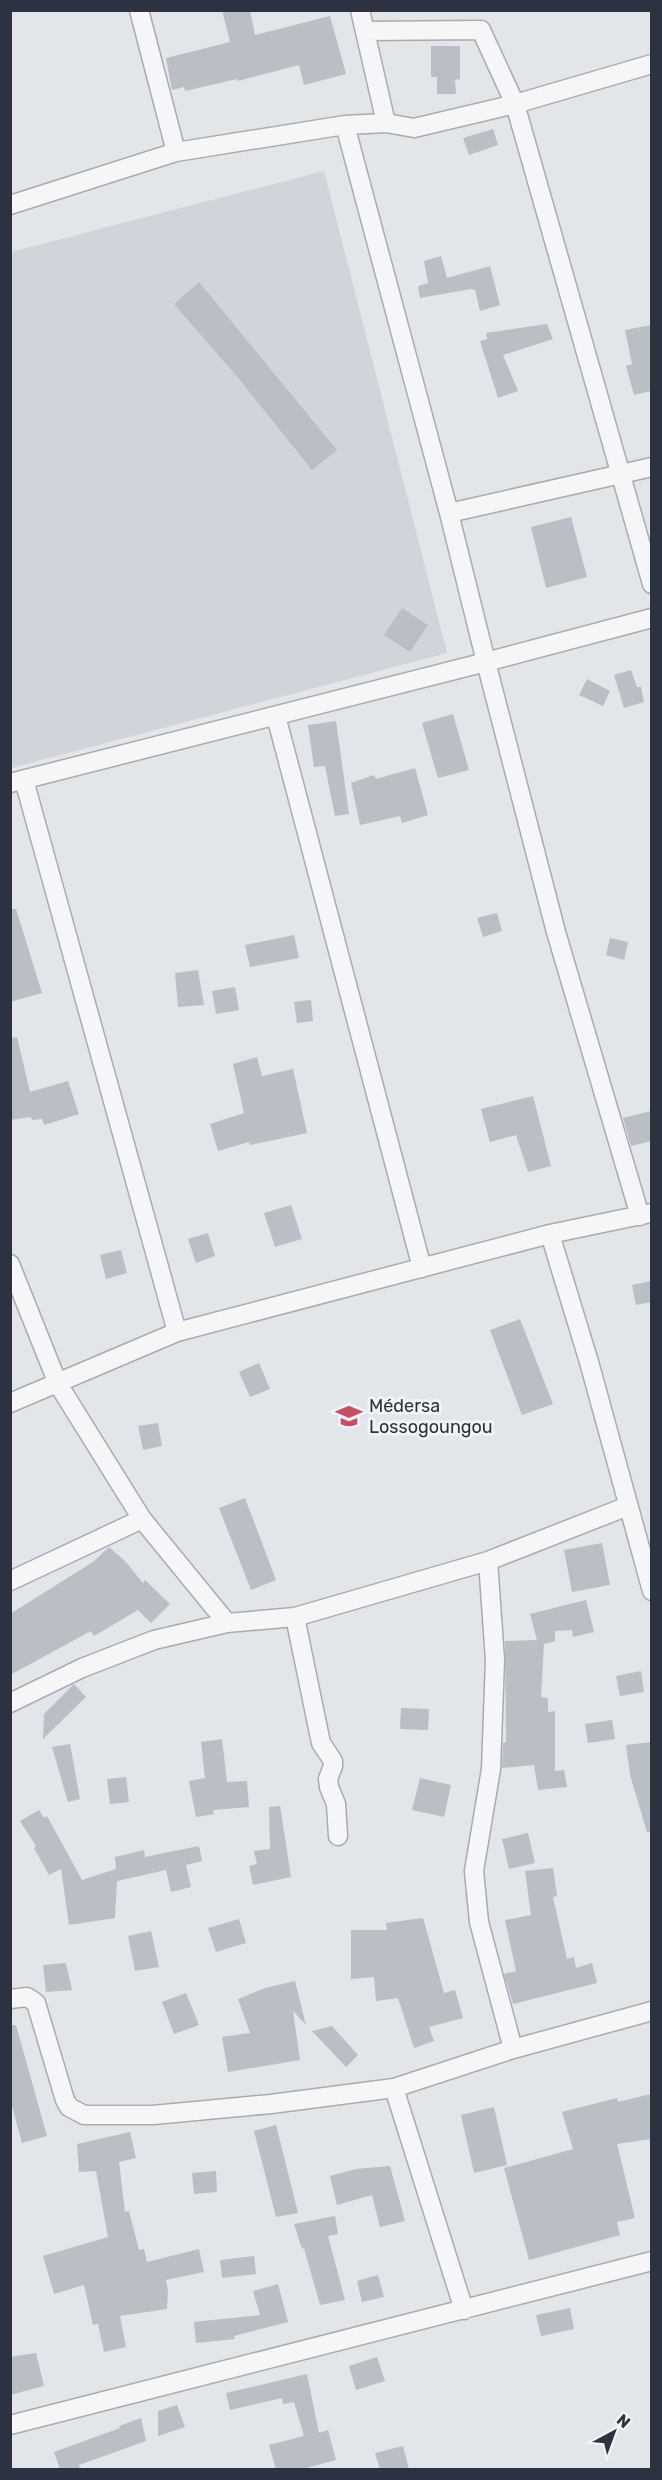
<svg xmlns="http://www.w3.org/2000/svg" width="662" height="2480" font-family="Rubik,sans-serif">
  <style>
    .built { fill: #d0d4db }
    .building { fill: #babec6 }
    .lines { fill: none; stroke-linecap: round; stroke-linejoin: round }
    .street-casing { stroke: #a7acb4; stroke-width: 21 }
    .street { stroke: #f5f6f8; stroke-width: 18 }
    .labels { text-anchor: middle; stroke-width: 6; stroke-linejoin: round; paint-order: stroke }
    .poi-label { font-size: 18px; fill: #2b3341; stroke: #f2f4f7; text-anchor: start }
  </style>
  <rect width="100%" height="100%" fill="#e2e5ea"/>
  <!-- built -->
  <path class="built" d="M324,171l123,482 -436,115v-516z"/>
  <!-- building -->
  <path class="building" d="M222,10h28l5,25 75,-19 16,58 -42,11 -5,-20 -61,16 -1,-2 -52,12 -1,-4 -12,3 -6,-32 64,-16z
    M431,46h29v33l-5,1 1,14h-19v-17h-6z
    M493,129l5,16 -29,10 -6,-17z
    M441,256l6,22 43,-12 10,39 -20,6 -5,-21 -4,-1 -51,9 -2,-12 10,-3 -4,-22z
    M199,282l138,168 -25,20 -77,-96 -61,-70z
    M547,324l6,15 -50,16 15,36 -20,7 -18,-57 7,-2 -1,-6z
    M651,325v66l-17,4 -8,-29 6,-2 -7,-34z
    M571,517l16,60 -41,11 -15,-61z
    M402,608l26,17 -18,27 -26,-17z
    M631,670l6,17h4l3,15 -20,6 -10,-33z
    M587,679l23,12 -7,15 -24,-11z
    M453,714l16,56 -31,8 -16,-55z
    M336,721l13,93 -14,2 -10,-50 -11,1 -6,-42z
    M415,768l13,47 -26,8 -2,-7 -40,9 -9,-42 23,-8 2,4z
    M10,909h6l26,84 -32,9z
    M497,913l5,18 -19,6 -6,-19z
    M294,935l5,23 -49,9 -5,-22z
    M610,938l18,4 -4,18 -18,-5z
    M198,970l6,35 -26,2 -3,-34z
    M235,987l4,23 -23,4 -4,-23z
    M311,1000l2,21 -16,2 -3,-21z
    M17,1037l13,55 38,-11 11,33 -35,11 -2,-6 -10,1 -1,-3 -21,3v-82z
    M257,1057l5,19 31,-7 14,64 -57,12 -1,-3 -31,9 -8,-27 34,-11 -11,-49z
    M533,1096l18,70 -23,6 -12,-37 -26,7 -9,-33z
    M651,1111v30l-20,5 -8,-28z
    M291,1205l11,34 -27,8 -11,-34z
    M208,1233l7,23 -19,7 -8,-24z
    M121,1250l6,23 -21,6 -6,-24z
    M651,1281v21l-15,3 -4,-20z
    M520,1319l33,85 -31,11 -32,-85z
    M259,1363l11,26 -20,8 -11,-25z
    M158,1423l4,23 -19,4 -5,-24z
    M245,1498l31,82 -25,10 -32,-82z
    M602,1543l8,42 -38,7 -8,-42z
    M109,1547l16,14 18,22 2,-3 25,24 -19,19 -13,-13 -44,26 -3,-5 -81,44v-61l83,-52z
    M586,1600l8,32 -21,5 -1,-7 -17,1v10l-11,3 -3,53 7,1v14l7,-1v60l9,-1 3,17 -29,3 -4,-25 -32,3 1,-25 3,-1 -1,-101 32,-1 -7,-26z
    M641,1671l3,21 -24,4 -4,-20z
    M74,1684l12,13 -43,42 1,-25z
    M401,1708l28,1 -1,21 -28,-1z
    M612,1720l3,19 -27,4 -3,-19z
    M222,1739l5,43 20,-1 2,26 -36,3 1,4 -18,3 -7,-36 16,-3 -4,-36z
    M651,1742v90h-4l-17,-57 -4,-30z
    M70,1744l10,55 -12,3 -16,-55z
    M126,1777l3,25 -19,2 -3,-25z
    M420,1778l31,7 -7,32 -32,-7z
    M280,1806l11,71 -38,8 -4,-19 8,-2 -3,-13 16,-2 -1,-42z
    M39,1810l5,8 3,-2 35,64 34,-11 -1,-12 29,-7 1,7 54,-11 3,15 -16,4 5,22 -20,5 -5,-22 -49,11 -2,37 -46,7 -8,-56 -12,6 -15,-27 2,-2 -16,-25z
    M528,1833l7,30 -26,6 -7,-30z
    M553,1868l4,28 -4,1 14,62 7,-2 2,11 16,-5 5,20 -84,21 -9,-30 12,-3 -11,-51 26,-5 -6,-44z
    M423,1918l21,75 11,-3 8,28 -34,9 5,14 -20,7 -16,-50 -22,3 -2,-24 -23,2v-49h36l-1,-7z
    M239,1919l7,24 -30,9 -8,-24z
    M151,1931l8,36 -24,4 -7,-35z
    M66,1963l6,27 -26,2 -3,-27z
    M295,1981l11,44 -13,-14 7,49 -72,12 -6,-35 28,-4 -12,-34 27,-11z
    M186,1993l13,32 -25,9 -12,-32z
    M10,2025h6l31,111 -25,7 -12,-44z
    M332,2026l26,29 -12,12 -34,-36z
    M651,2094v45l-34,5 18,74 -18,4 3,13 -91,25 -25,-92 69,-19 -11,-37 55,-14 1,4z
    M494,2107l13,58 -33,8 -13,-58z
    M276,2125l22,88 -22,4 -22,-86z
    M130,2132l6,26 -17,4 6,50 4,-1 10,39 5,-1 3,13 52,-13 5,23 -38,8 2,11 -1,18 -47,7 6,31 -22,5 -6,-28 -5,1 -9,-40 -30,9 -11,-38 65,-19 -12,-66 -17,1 -2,-28z
    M390,2166l15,55 -25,6 -8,-32 -35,10 -7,-29 26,-7z
    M216,2171l1,21 -23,2 -2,-21z
    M335,2216l3,18 -10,2 17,64 -25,5 -16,-57 -2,1 -8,-25z
    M254,2256l2,18 -34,4 -2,-18z
    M378,2275l6,22 -22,5 -5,-21z
    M278,2284l10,38 -54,14 1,3 -39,4 -2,-21 66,-7 -7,-24z
    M570,2308l4,21 -33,7 -5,-21z
    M36,2353l8,33 -34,9v-38z
    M377,2357l8,24 -29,9 -7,-24z
    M307,2374l12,59 9,-3 8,30 -33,9h-27l-7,-24 35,-9 -10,-34 -11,2 -1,-6 -52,12 -4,-17z
    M177,2405l8,22 -27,9v-25z
    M141,2418l5,23 -67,24 1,4h-20l-6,-17 66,-24 -1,-2z
    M403,2446l6,23h-29l-5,-16z"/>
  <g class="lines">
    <!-- street casing -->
    <g class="street-casing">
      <path id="street" d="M139,10l37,142
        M360,10l26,113
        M365,31l116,-1 34,74 137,480
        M345,125l104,388 37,149 166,-44
        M10,205l166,-53 169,-27 41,-2 28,5 101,-24 137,-40
        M449,513l203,-46
        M276,716l146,552
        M24,780l153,552
        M10,783l476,-121 70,270 84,284
        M550,1234l39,128 63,229
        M10,1264l48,120 84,135 85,104
        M10,1403l167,-71 373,-98 101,-21
        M488,1561l7,99 -4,109 -17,102 5,51 34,127
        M10,1581l132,-62
        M295,1617l26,126 12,18v5l-5,13 1,8 7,17 2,32
        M10,1703l72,-35 72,-28 73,-17 68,-6 193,-56 140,-55
        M10,1999l17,-2 9,6 29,97 4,7 15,8h69l118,-11 123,-16 119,-39 139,-38
        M394,2088l70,222
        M10,2425l642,-164"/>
    </g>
    <!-- street -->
    <use href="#street" class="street"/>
  </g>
  <!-- icons -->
  <defs>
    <g id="school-bare" transform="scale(2.07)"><path d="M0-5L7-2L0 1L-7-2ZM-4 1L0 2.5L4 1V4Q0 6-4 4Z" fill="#c65062" stroke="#f2f4f7" stroke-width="2.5" paint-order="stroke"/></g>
  </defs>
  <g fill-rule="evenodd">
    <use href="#school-bare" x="349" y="1416"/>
  </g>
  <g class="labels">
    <!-- poi labels -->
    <g class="poi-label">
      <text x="369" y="1412">Médersa<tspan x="369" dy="21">Lossogoungou</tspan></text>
    </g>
  </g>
  <!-- border -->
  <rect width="662" height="2480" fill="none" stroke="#2b3341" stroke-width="24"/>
  <!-- north arrow -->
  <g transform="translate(614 2432) rotate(41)" stroke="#f2f4f7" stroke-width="4.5" paint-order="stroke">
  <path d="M0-4.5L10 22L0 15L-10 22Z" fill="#2b3341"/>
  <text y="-9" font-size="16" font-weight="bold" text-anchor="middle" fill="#2b3341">N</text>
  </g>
</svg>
